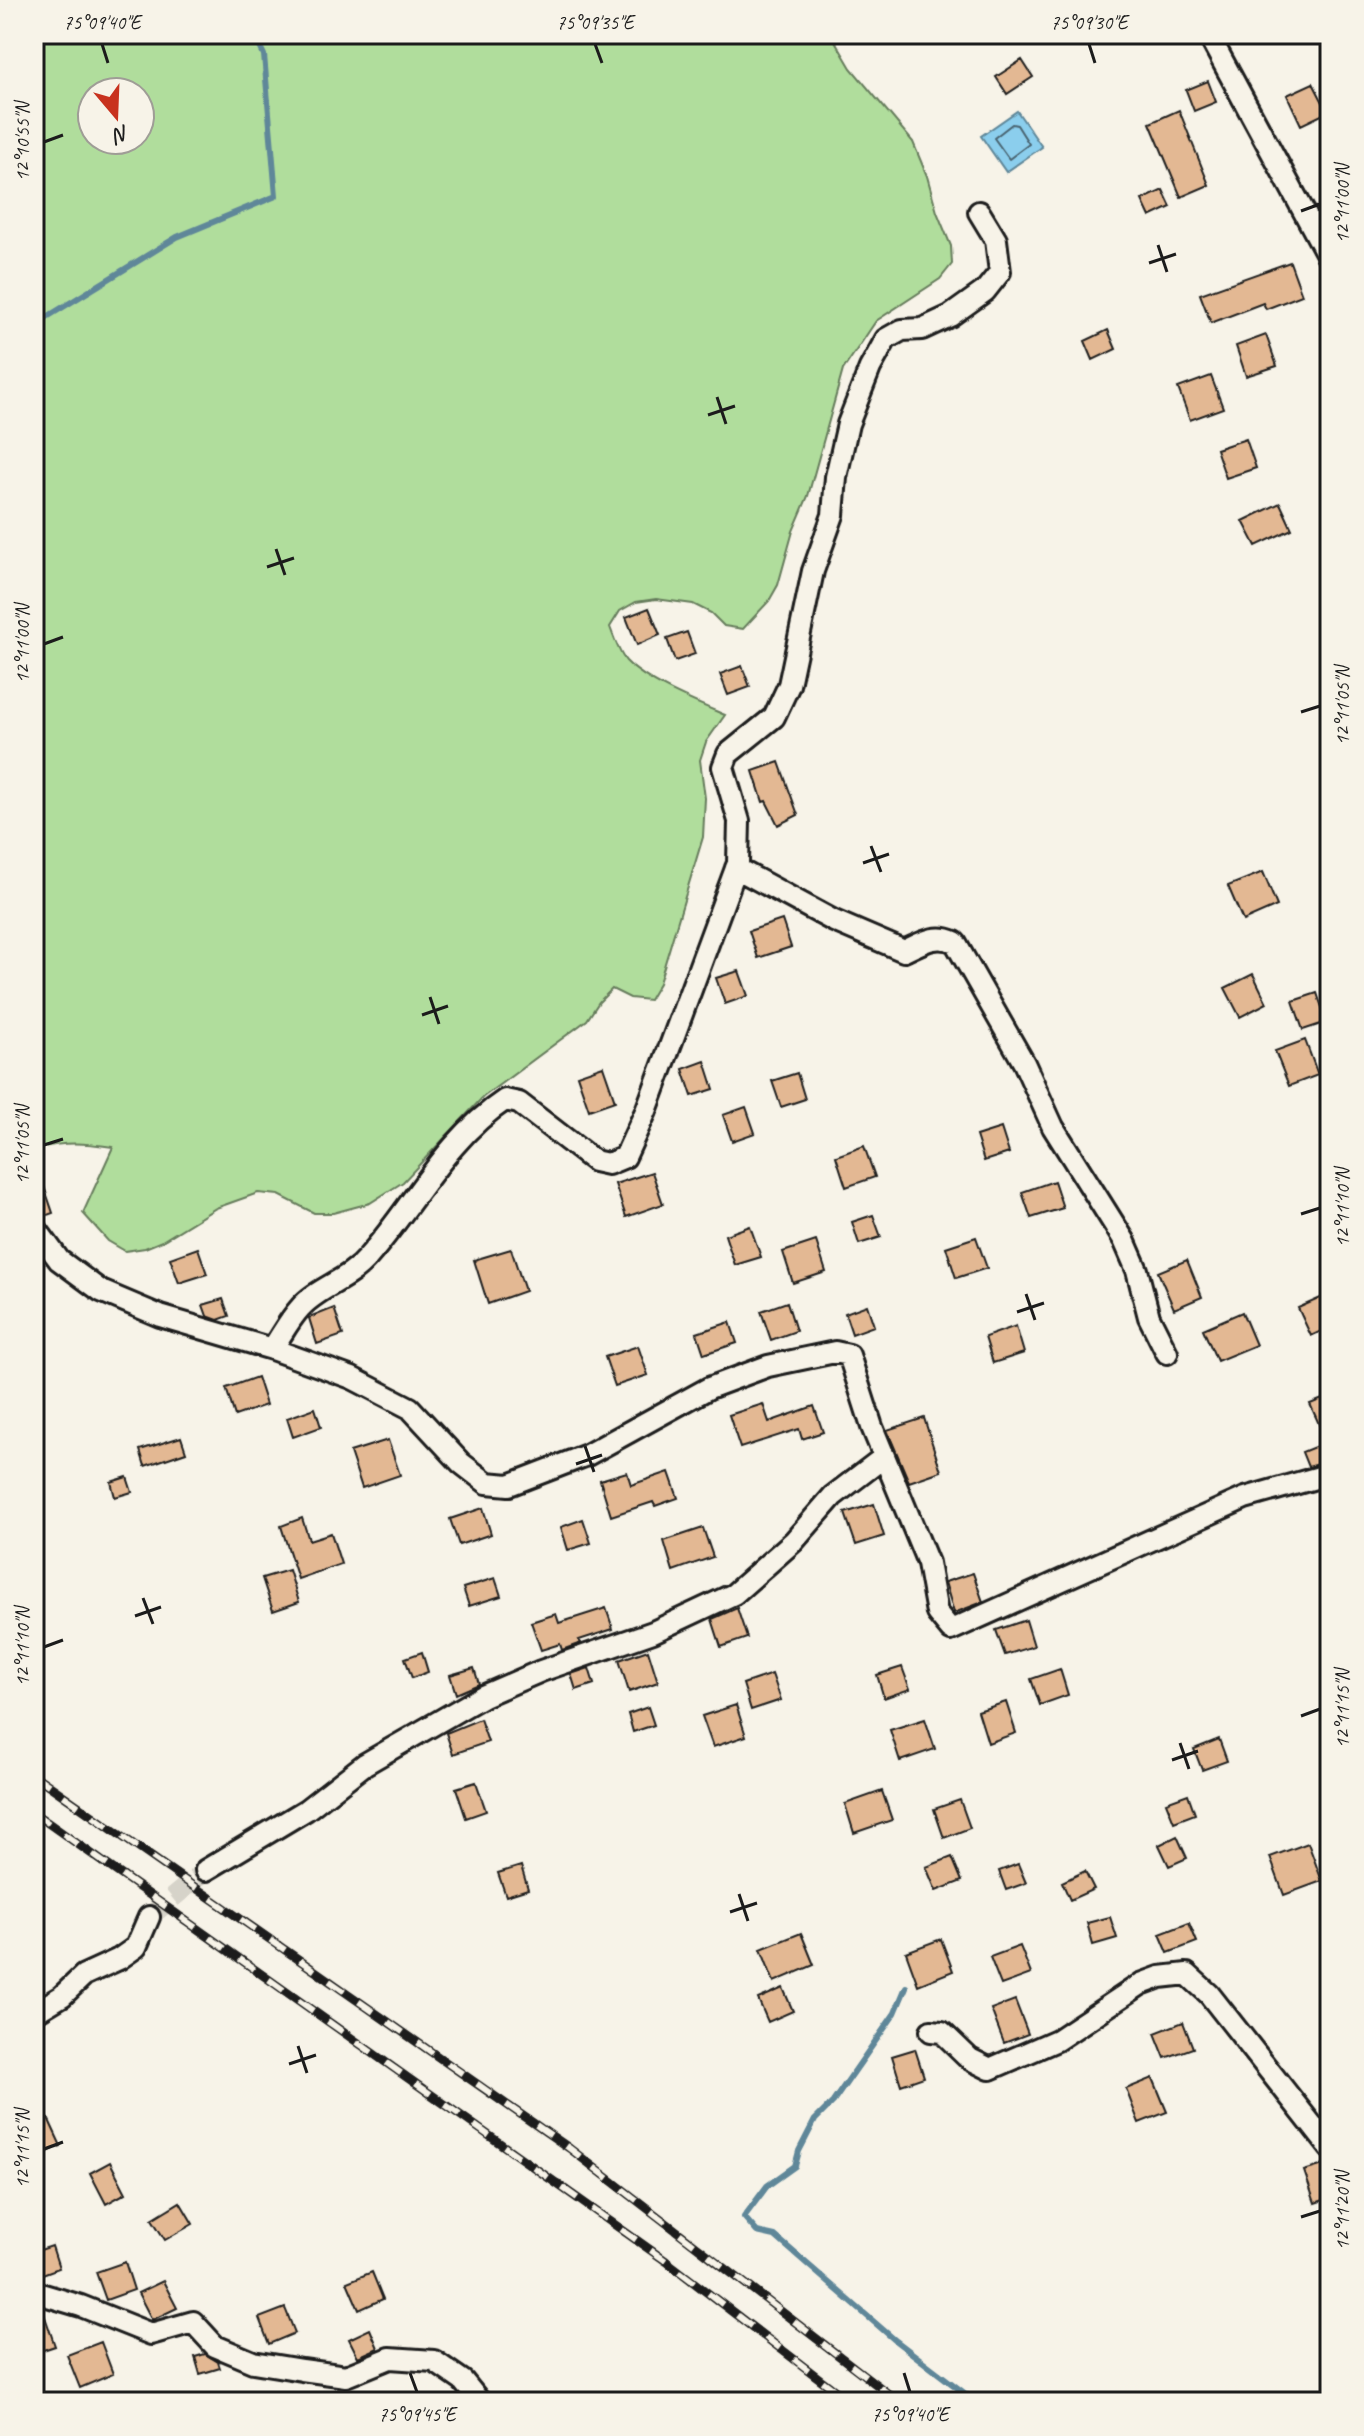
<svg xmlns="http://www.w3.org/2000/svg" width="1364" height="2436" font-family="Caveat,sans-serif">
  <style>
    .green { fill: #b0dd9c; stroke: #667c5c; stroke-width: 2; fill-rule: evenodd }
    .water { fill: #8bceed; stroke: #5f8799; stroke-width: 2 }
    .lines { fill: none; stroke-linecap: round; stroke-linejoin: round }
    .shore { stroke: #486370; stroke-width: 2 }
    .stream { stroke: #5f8799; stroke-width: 6 }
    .building { fill: #e3b893; stroke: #1c1c1c; stroke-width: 2 }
    .minor-tunnel { stroke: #d6d3c9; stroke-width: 20; stroke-dasharray: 20 10; stroke-linecap: butt }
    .minor-casing { stroke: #1c1c1c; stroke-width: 26 }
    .minor { stroke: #f7f3e8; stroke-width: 20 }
    .rail-casing { stroke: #1c1c1c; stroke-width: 9 }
    .rail { stroke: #f7f3e8; stroke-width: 6; stroke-dasharray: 18; stroke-linecap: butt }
    .ticks { fill: none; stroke: #1c1c1c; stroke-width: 3 }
    .neatline { fill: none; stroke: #1c1c1c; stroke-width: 3 }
    .ticks-label { font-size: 20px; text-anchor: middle; fill: #1c1c1c }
  </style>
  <rect width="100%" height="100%" fill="#f7f3e8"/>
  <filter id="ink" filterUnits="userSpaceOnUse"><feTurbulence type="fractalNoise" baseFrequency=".0125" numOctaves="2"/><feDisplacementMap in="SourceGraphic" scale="16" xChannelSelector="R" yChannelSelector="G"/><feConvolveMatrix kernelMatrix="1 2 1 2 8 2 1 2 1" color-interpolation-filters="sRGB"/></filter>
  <g filter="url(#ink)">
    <!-- green -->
    <path class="green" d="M34,34h797l20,34 62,74 14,34 10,36 14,34 1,18 -12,15 -64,42 -33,49 -35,126 -15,35 -15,54 -9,16 -26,28 -19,-3 -13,-13 -18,-9 -37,-5 -20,3 -16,9 -10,16c4,11 9,26 16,34 21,22 71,42 99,54l-19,27 -6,18 5,38 -2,39 -44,146 -10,17 -19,-2 -18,-9 -13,13 -12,18 -104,77 -80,85 -33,21 -37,10h-19l-35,-18 -21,-2 -42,15 -54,33 -17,7 -20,3 -17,-10 -25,-28 30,-66c-27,-4 -49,-6 -76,2l-3,-2zM92,92h48v48h-48z"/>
    <!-- water -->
    <path class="water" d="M1017,111l25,36 -36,25 -25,-36z"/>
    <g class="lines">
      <!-- shore -->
      <path class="shore" d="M1012,124l5,1 12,19 -20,15 -15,-21z"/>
      <!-- stream -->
      <path class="stream" d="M34,325l143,-88 99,-41 -12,-141 -10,-21
        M906,1987l-11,26 -62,89 -18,18 -16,31 -4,15 -28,20 -23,31 13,15 18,4 121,105 80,61"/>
    </g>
    <!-- building -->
    <path class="building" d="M1022,60l11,17 -26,17 -11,-17z
      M1208,81l8,21 -22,9 -8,-21z
      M1313,83l15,29 -27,13 -14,-30z
      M1179,110l30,75 -28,12 -31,-74z
      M1163,190l8,17 -21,10 -8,-17z
      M1290,262l12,33 -36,14 -3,-6 -52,20 -11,-29z
      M1108,330l8,19 -23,11 -8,-19z
      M1266,335l11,31 -31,10 -10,-30z
      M1211,376l12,32 -33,12 -12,-32z
      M1246,439l10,29 -30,10 -10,-29z
      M1280,503l12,26 -36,17 -13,-25z
      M649,608l11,27 -23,10 -11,-28z
      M687,632l8,22 -20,7 -8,-22z
      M742,666l8,21 -22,8 -8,-21z
      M779,762l19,53 -20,10 -12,-24 -3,1 -10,-31z
      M1263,872l14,34 -34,15 -15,-35z
      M782,920l9,27 -33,11 -9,-27z
      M739,971l9,25 -23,8 -9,-26z
      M1253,974l14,29 -27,14 -15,-29z
      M1317,993l10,29 -24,8 -10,-29z
      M1305,1040l13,35 -29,11 -14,-35z
      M705,1061l9,28 -22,7 -9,-27z
      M603,1066l12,35 -26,9 -12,-35z
      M797,1073l8,26 -24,8 -9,-26z
      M746,1107l9,26 -23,8 -9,-26z
      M1001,1128l8,25 -25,8 -8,-25z
      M864,1146l11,31 -29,10 -10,-31z
      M37,1166l16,47 -11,4 -8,-4v-46z
      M652,1172l11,32 -37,13 -11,-33z
      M1054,1181l9,27 -32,10 -9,-26z
      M873,1215l8,22 -22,7 -7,-22z
      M750,1226l11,31 -26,8 -10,-30z
      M976,1237l11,31 -31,10 -10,-31z
      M816,1241l10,31 -33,11 -10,-31z
      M198,1248l9,26 -28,9 -9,-25z
      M511,1249l14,42 -37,13 -14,-44z
      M1187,1260l15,37 -28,12 -16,-37z
      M1325,1296l5,11v20l-19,9 -13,-28z
      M223,1299l6,17 -11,4 -11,-4 -4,-11z
      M787,1302l9,29 -25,9 -10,-29z
      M867,1305l7,21 -22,8 -7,-21z
      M334,1308l9,27 -26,9 -8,-26z
      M1242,1312l14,33 -39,16 -14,-32z
      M730,1322l7,21 -33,11 -7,-21z
      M1016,1326l8,27 -31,10 -8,-26z
      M638,1346l10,29 -33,11 -10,-29z
      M257,1377l9,28 -31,11 -9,-28z
      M1330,1396v65l-22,6 -6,-15 25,-10 -17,-38z
      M763,1404l6,18 45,-16 9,26 -21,7 -3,-10 -59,19 -11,-33z
      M315,1408l6,19 -28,10 -6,-19z
      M924,1418l17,53 -32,11 -22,-52z
      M181,1437l5,15 -41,14 -5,-16z
      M388,1440l12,35 -38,13 -12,-36z
      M627,1472l4,13 38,-13 9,26 -23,8 -2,-4 -42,14 -11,-36z
      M127,1477l5,15 -17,5 -4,-15z
      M874,1504l10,32 -28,9 -11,-32z
      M483,1508l8,26 -32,11 -9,-26z
      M302,1518l7,22 22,-7 10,31 -43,15 -17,-53z
      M583,1519l8,24 -23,7 -7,-23z
      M703,1528l10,29 -40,14 -9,-30z
      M289,1570l10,32 -26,9 -11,-33z
      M973,1573l10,29 -29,11 -9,-31z
      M495,1578l6,18 -32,10 -6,-18z
      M606,1608l7,21 -34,11 2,3 -19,7 -2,-6 -19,6 -10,-28 25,-8 3,9z
      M737,1608l10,30 -26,9 -9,-28z
      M1026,1620l8,26 -29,9 -9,-25z
      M648,1650l10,32 -29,10 -10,-32z
      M422,1652l6,20 -16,6 -7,-20z
      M902,1667l8,22 -26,9 -7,-23z
      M474,1668l5,16 -23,10 -6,-19z
      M589,1668l5,16 -18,6 -5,-16z
      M1060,1669l8,26 -28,10 -9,-26z
      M772,1674l9,26 -30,10 -8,-26z
      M1006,1702l10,31 -28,10 -10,-32z
      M736,1705l10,31 -33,11 -11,-31z
      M648,1707l6,18 -21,7 -5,-18z
      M480,1719l8,23 -35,12 -7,-21z
      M925,1719l10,30 -35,12 -10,-31z
      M1219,1739l8,22 -25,9 -8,-21z
      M476,1782l10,29 -20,7 -10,-30z
      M882,1791l10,29 -38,13 -9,-29z
      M1188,1794l7,20 -21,8 -8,-20z
      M960,1800l10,28 -26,10 -10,-29z
      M1177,1836l10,22 -18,8 -10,-21z
      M1308,1843l14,38 -38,14 -14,-38z
      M952,1857l10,24 -26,10 -10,-24z
      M1018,1864l8,19 -20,7 -7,-19z
      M521,1866l7,23 -22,7 -8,-23z
      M1085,1871l9,18 -24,11 -8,-18z
      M1110,1917l7,21 -24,7 -6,-22z
      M1189,1923l8,19 -29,11 -8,-19z
      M801,1933l13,32 -40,17 -13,-33z
      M941,1939l12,32 -35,14 -12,-33z
      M1020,1946l11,28 -30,11 -11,-28z
      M783,1988l10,23 -25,11 -10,-23z
      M1015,2000l13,34 -24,9 -13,-34z
      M1183,2022l10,26 -28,10 -10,-25z
      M915,2049l9,28 -23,8 -9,-29z
      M1153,2078l14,34 -28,11 -13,-34z
      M48,2118l13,28 -27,12v-34z
      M110,2162l16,31 -20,11 -16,-31z
      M1330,2163v35l-15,5 -11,-32z
      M180,2202l13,22 -28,16 -13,-21z
      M52,2246l7,22 -25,9v-25z
      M125,2262l9,28 -28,10 -10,-28z
      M372,2272l11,27 -24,11 -12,-28z
      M163,2281l14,27 -25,12 -14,-27z
      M34,2306l8,2 13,38 -21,7z
      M285,2308l10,25 -26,11 -10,-26z
      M370,2329l8,19 -20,9 -9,-18z
      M101,2342l12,32 -33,14 -13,-33z
      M205,2354l13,8 2,6 -20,6 -5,-17z"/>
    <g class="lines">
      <!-- minor-tunnel -->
      <path class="minor-tunnel" d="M149,1917l57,-47"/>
      <!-- minor casing -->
      <g class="minor-casing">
        <path id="minor" d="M1208,34l122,226
          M736,868l98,53 70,30c18,-8 31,-18 51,-9l69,121 29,64 71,113 13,30 12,47 18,36
          M34,1226l25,34 42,31 59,25 112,33 80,29 58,30 51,55 26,20 22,2 78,-30 122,-67 59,-22 67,-14 14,3 23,72 56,136 9,50 14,17 294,-132 85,-24
          M272,1349c9,-13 17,-29 28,-41 18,-21 48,-27 68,-51 46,-52 78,-118 137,-157l14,3 75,58 14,3 17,-7 21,-46 92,-248 1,-42 -16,-54 5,-13 46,-37 15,-32 24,-114 20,-56 3,-38 12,-53 22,-56 16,-29 16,-9 20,-1 28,-13 35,-25 15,-19 -4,-32 -17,-28
          M206,1870l100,-60 59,-46 118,-68 58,-25 112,-39 81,-38 60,-53 39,-45 51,-39
          M34,2013l28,-17 22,-21 35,-16 17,-12 13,-30
          M931,2031l11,1 28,27 20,10 67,-29 84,-56 19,-7 27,-3 22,20 121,154
          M34,2292l47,14 70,28 42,-12 22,24 38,16 49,8 44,6 44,-18 44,3 29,20 17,21"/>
      </g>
      <!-- minor -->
      <use href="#minor" class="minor"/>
      <!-- rail casing -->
      <g class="rail-casing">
        <path id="rail" d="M34,1775l535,373 330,254
          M34,1813l632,448 184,141"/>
      </g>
      <!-- rail -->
      <use href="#rail" class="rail"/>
    </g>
  </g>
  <!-- ticks -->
  <path class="ticks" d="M102,44l6,19M595,44l7,19M1089,44l6,19M44,142l19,-7M1301,211l19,-7M1158,245l9,27M1149,263l27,-9M717,397l9,27M708,415l27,-9M276,549l9,26M267,567l27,-9M44,644l19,-7M1301,712l19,-6M871,846l10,26M863,863l26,-9M430,997l9,27M422,1015l26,-9M44,1145l19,-6M1301,1214l19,-6M1026,1294l9,26M1017,1312l27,-9M585,1446l9,26M576,1464l26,-9M143,1598l10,26M135,1616l26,-9M44,1647l19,-7M1301,1716l19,-7M1180,1743l9,26M1172,1760l26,-9M739,1894l9,27M730,1912l27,-9M298,2046l9,27M289,2064l27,-9M44,2149l19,-7M1301,2217l19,-6M410,2373l7,19M904,2373l6,19"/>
  <!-- margin -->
  <rect width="1364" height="2436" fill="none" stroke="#f7f3e8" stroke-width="88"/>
  <!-- north arrow -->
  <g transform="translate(116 116) rotate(161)"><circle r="38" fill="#f7f3e8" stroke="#9f9d96" stroke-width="2"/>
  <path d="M0-6L14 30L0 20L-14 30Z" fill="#c8321e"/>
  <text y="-12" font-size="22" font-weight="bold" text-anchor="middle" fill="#1c1c1c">N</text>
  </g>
  <rect x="44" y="44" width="1276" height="2348" class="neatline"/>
  <g class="ticks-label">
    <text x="102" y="29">75°09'40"E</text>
    <text x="595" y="29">75°09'35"E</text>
    <text x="1089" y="29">75°09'30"E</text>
    <text transform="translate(22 142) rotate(-90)" y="7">12°10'55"N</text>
    <text transform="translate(1342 204) rotate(-90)" y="7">12°11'00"N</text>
    <text transform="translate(22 644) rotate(-90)" y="7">12°11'00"N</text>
    <text transform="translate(1342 706) rotate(-90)" y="7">12°11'05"N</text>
    <text transform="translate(22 1145) rotate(-90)" y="7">12°11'05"N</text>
    <text transform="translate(1342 1208) rotate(-90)" y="7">12°11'10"N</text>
    <text transform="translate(22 1647) rotate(-90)" y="7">12°11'10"N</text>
    <text transform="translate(1342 1709) rotate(-90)" y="7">12°11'15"N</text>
    <text transform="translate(22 2149) rotate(-90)" y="7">12°11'15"N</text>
    <text transform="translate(1342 2211) rotate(-90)" y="7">12°11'20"N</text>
    <text x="417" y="2421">75°09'45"E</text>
    <text x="910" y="2421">75°09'40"E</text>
  </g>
</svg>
